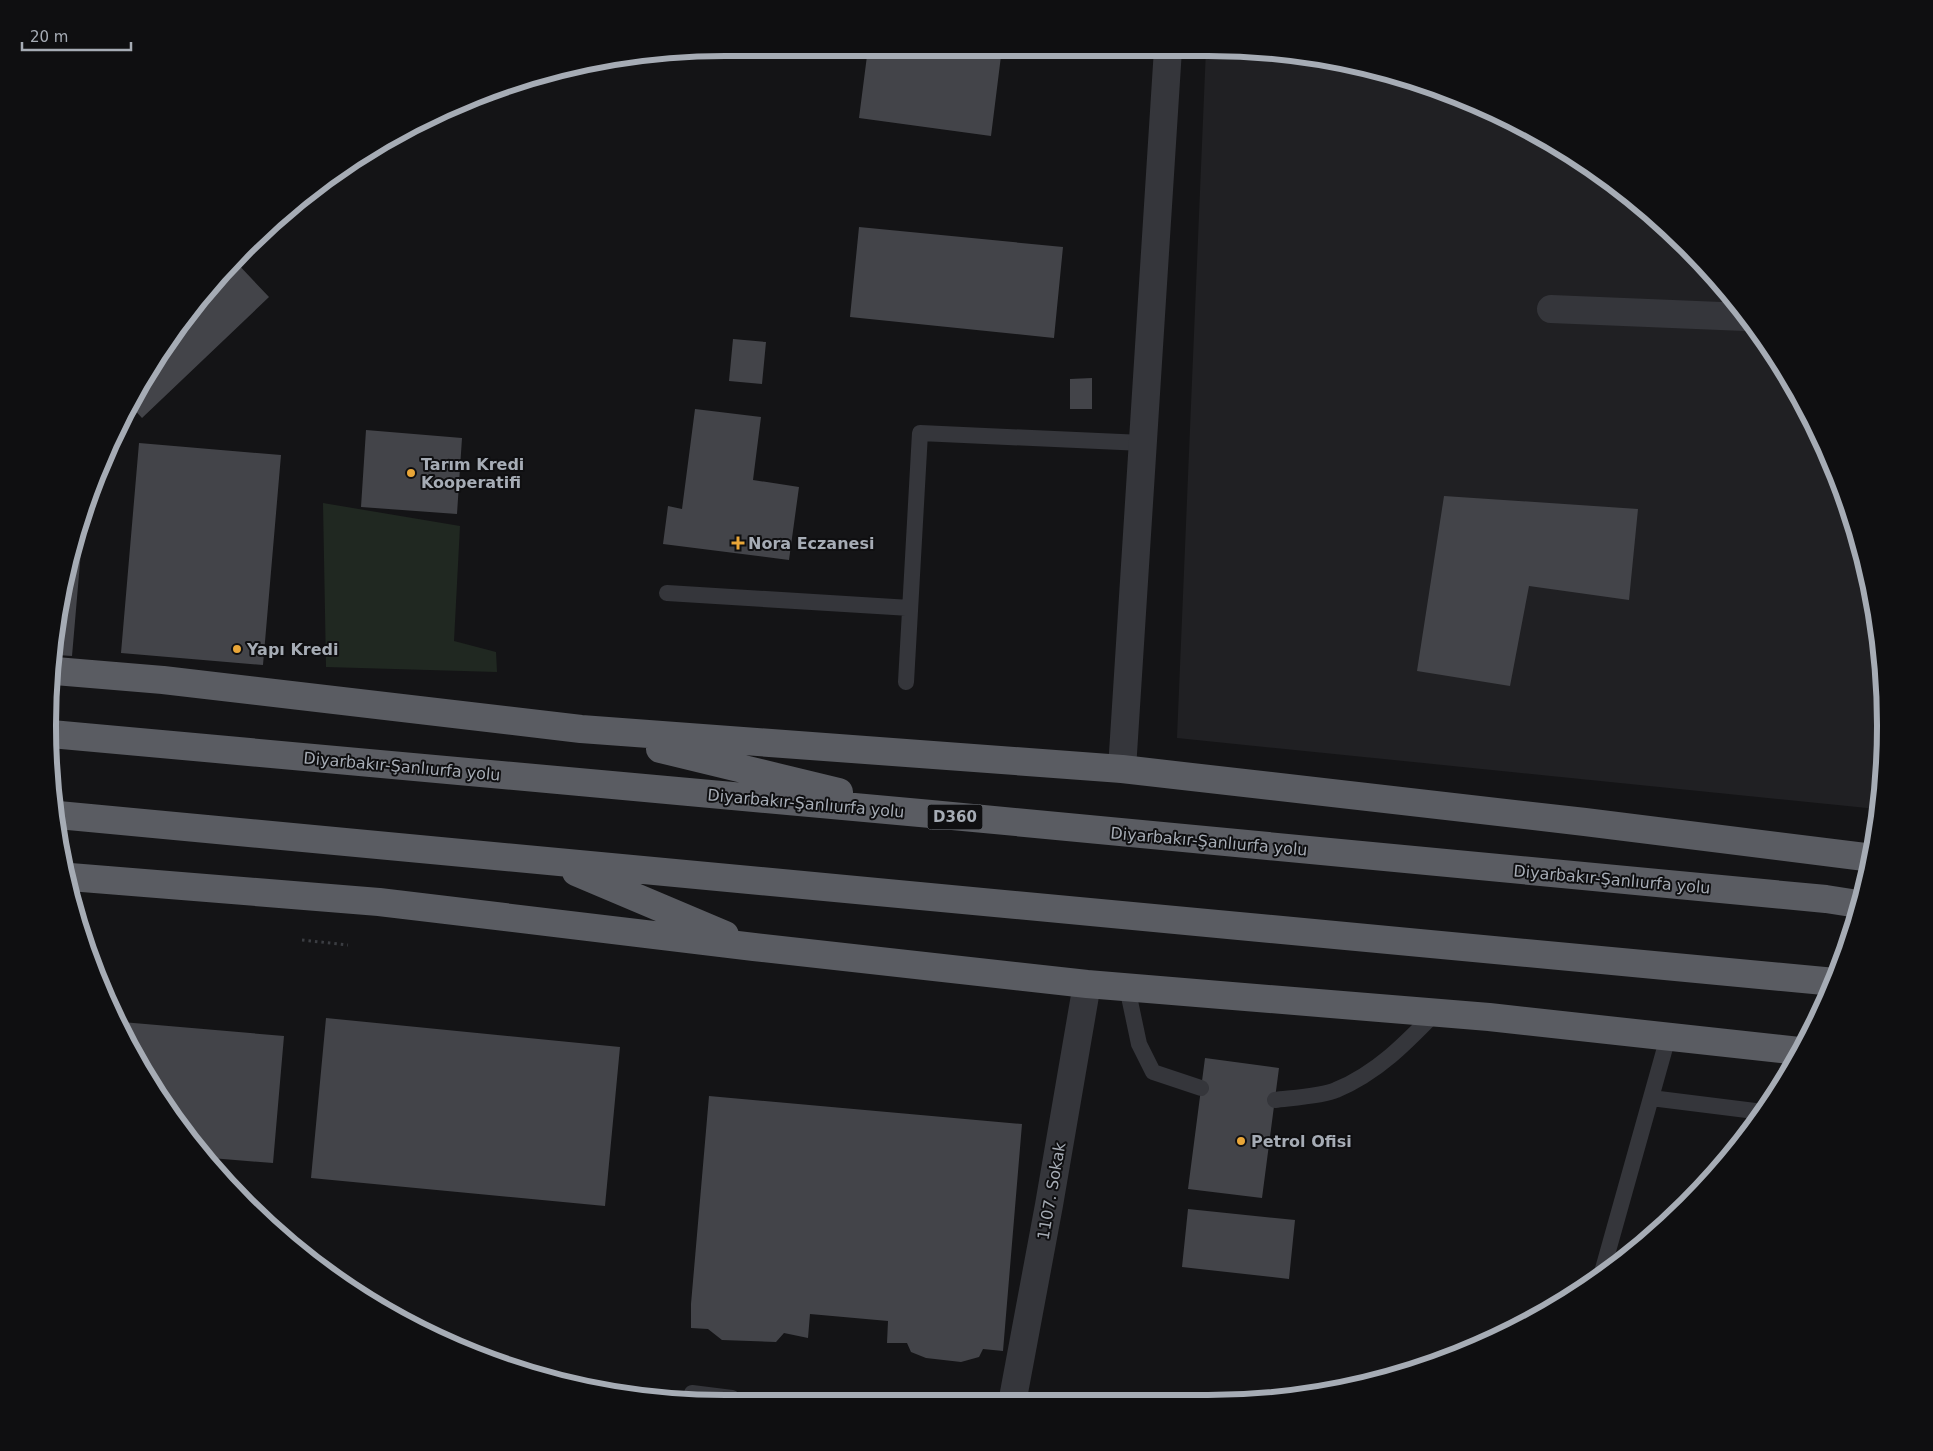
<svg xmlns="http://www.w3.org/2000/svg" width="1933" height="1451" font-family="'DejaVu Sans',sans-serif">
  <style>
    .built { fill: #202023 }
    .green { fill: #202821 }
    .building { fill: #434449 }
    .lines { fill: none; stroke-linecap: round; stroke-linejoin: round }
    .path { stroke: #3b3d42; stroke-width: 3; stroke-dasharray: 2.5 4; stroke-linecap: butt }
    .service { stroke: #35363b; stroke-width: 16 }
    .minor { stroke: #35363b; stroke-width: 28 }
    .trunk { stroke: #5a5c62; stroke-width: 28 }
    .poi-dot { fill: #e9a638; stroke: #0f0f11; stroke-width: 2 }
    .labels { text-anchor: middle; stroke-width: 4; stroke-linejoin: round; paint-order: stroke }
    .shield { fill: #0f0f11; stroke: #797d84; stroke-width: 1 }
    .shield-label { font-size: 15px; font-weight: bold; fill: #a6acb5 }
    .poi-label { font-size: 16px; font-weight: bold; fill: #a6acb5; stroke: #0f0f11; text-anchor: start }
    .street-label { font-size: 16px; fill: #a6acb5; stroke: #0f0f11 }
    .rim { fill: none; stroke: #a6acb5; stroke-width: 6 }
  </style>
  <rect width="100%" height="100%" fill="#141416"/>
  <!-- built -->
  <path class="built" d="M1206,49h46l131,22 125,47 112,69 67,59 84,103 63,117 38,127 13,132 -8,84 -700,-71z"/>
  <!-- green -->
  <path class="green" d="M323,503l137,23 -6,115 42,11 1,20 -171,-5z"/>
  <!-- building -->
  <path class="building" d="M868,48h134l-11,88 -132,-18z
    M859,227l204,20 -9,91 -204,-21z
    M234,260l35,37 -127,121 -11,-12 85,-128z
    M733,339l33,3 -4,42 -33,-3z
    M1092,378v31h-22v-30z
    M695,409l66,8 -8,63 46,7 -10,73 -126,-16 5,-38 14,3z
    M366,430l96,8 -5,76 -96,-7z
    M139,443l142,12 -18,210 -142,-12z
    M1444,496l194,13 -9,91 -100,-14 -19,100 -93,-15z
    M83,528l-11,128 -15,-1 4,-62z
    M326,1018l294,29 -15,159 -294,-28z
    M122,1022l162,14 -11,127 -62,-5 -49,-56z
    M1205,1058l74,10 -17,130 -74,-9z
    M709,1096l313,28 -19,227 -20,-2 -4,8 -18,5 -35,-4 -15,-6 -4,-9h-20l1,-22 -78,-7 -2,24 -24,-5 -8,9 -54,-2 -14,-11 -17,-1v-24z
    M1188,1209l107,11 -6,59 -107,-12z"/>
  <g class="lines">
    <!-- path -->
    <path class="path" d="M302,940l46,5"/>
    <!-- service -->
    <path class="service" d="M667,593l243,15
      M906,682l14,-249 223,10
      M1127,987l12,57 14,28 48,16
      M1651,1098l112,14
      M1275,1100c15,-2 48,-4 61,-10 41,-17 70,-47 100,-78
      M1601,1276l67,-239
      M692,1393l40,5"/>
    <!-- minor -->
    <path class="minor" d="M1551,309l194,8
      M1122,769l46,-720
      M1013,1398l36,-193 38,-221"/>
    <!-- trunk -->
    <path class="trunk" d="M55,671l108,9 418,49 541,40 463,53 288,36
      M51,734l880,80 895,85 32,5
      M660,749l179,43
      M58,815l1777,167
      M576,872l149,63
      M70,877l309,25 375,45 333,37 402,33 310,34"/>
  </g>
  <!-- markers -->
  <g class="poi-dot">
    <circle cx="411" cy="473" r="5"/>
    <path d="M735.5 535.5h5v5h5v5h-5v5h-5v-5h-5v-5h5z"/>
    <circle cx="237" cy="649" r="5"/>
    <circle cx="1241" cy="1141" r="5"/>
  </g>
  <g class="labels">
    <!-- shield labels -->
    <rect class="shield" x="927.5" y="804.5" width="55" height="25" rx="4"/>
    <g class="shield-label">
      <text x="955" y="822">D360</text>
    </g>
    <!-- poi labels -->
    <g class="poi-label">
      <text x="421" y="470">Tarım Kredi<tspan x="421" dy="18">Kooperatifi</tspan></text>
      <text x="748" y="549">Nora Eczanesi</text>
      <text x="247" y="655">Yapı Kredi</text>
      <text x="1251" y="1147">Petrol Ofisi</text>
    </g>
    <!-- street labels -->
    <g class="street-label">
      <text transform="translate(402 766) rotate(5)" y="6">Diyarbakır-Şanlıurfa yolu</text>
      <text transform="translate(806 803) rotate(5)" y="6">Diyarbakır-Şanlıurfa yolu</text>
      <text transform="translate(1209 841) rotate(5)" y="6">Diyarbakır-Şanlıurfa yolu</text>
      <text transform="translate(1612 879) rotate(5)" y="6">Diyarbakır-Şanlıurfa yolu</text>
      <text transform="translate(1051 1191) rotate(-80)" y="6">1107. Sokak</text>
    </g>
  </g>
  <!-- crop -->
  <path d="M0 0H1933V1451H0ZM725 56H1208A669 669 0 0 1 1877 725V726A669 669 0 0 1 1208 1395H725A669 669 0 0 1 56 726V725A669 669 0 0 1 725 56Z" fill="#0f0f11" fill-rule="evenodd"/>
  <path class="rim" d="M725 56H1208A669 669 0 0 1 1877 725V726A669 669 0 0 1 1208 1395H725A669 669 0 0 1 56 726V725A669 669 0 0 1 725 56Z"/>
  <!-- scale -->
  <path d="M22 42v8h109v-8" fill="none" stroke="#a6acb5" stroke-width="2.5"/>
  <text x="30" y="42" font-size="15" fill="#a6acb5" stroke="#0f0f11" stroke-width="4" paint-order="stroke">20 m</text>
</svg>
